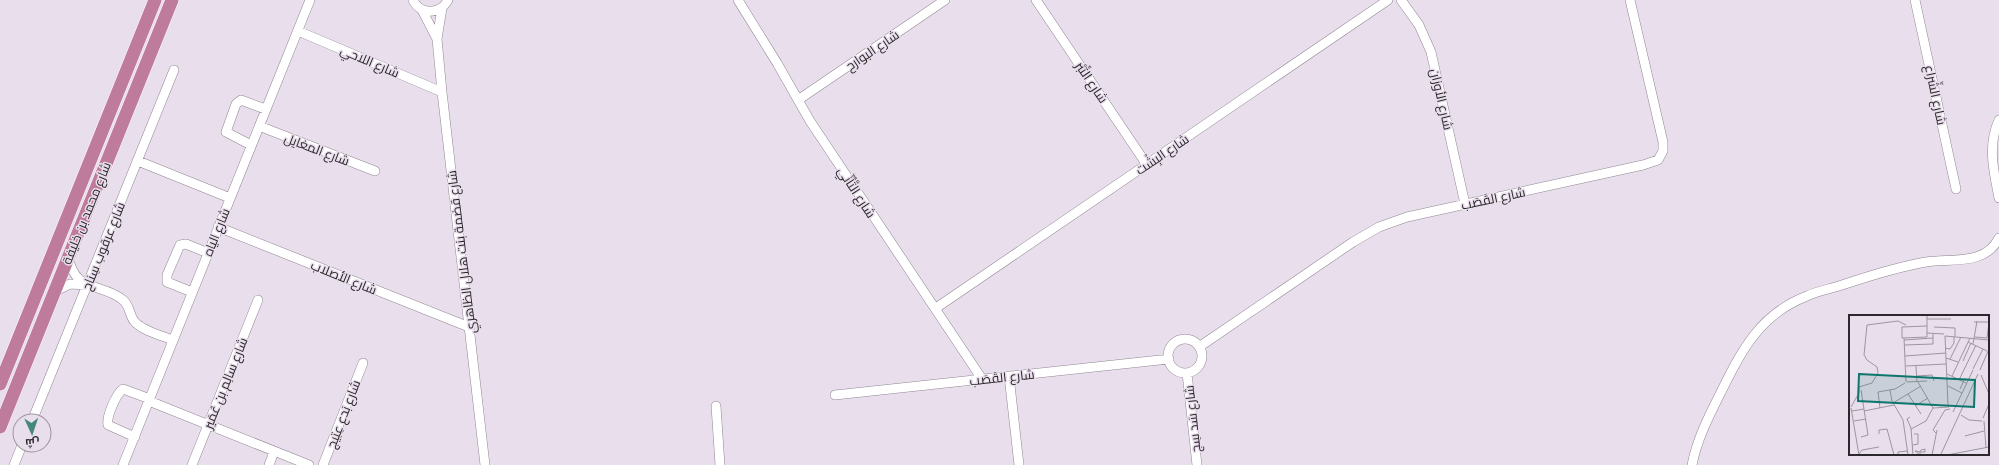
<svg xmlns="http://www.w3.org/2000/svg" width="1999" height="465" font-family="'Exo 2',Cairo,sans-serif">
  <style>
    .lines { fill: none; stroke-linecap: round; stroke-linejoin: round }
    .minor-casing { stroke: #908692; stroke-width: 10 }
    .highway-casing { stroke: #fff; stroke-width: 14 }
    .minor { stroke: #fff; stroke-width: 9 }
    .highway { stroke: #bf7b9c; stroke-width: 13 }
    .labels { text-anchor: middle; stroke-width: 3; stroke-linejoin: round; paint-order: stroke }
    .street-label { font-size: 13px; fill: #2b272c; stroke: #e9dfec }
    .inset-road { fill: none; stroke: #9d959f; stroke-width: 1 }
    .view { fill: #0f766e; fill-opacity: 0.15; stroke: #0f766e; stroke-width: 2 }
    .inset-edge { fill: none; stroke: #2b272c; stroke-width: 2 }
  </style>
  <rect width="100%" height="100%" fill="#e9dfec"/>
  <g class="lines">
    <!-- minor casing -->
    <g class="minor-casing">
      <path id="minor" d="M413,0c7,15 27,15 35,0
        M738,0l39,63 33,58 172,258
        M1036,0l111,165
        M1401,0l18,25 12,27 34,152
        M1915,0l41,189
        M442,8l-5,31 5,53 43,373
        M422,10l15,29
        M298,31l144,61
        M798,100l147,-100
        M1999,120c-12,26 -5,52 0,78
        M259,126l116,45
        M251,145l-25,-13 10,-28 5,-4 24,9
        M138,161l92,37
        M218,227l251,100
        M68,256c7,38 33,26 55,44 7,6 6,14 11,21 8,10 27,14 38,19
        M54,292l16,-8 17,1
        M192,292l-25,-10v-7l13,-30 6,-1 22,9
        M936,308l452,-308
        M1168 356a17 17 0 1 1 34 0a17 17 0 1 1-34 0Z
        M1199,347l154,-105 26,-15 28,-10 236,-52 15,-5 5,-9v-9l-33,-142
        M1187,373l10,92
        M1009,376l10,89
        M835,395l334,-36
        M149,401l160,64
        M716,406l4,59
        M32,421l142,-351
        M135,437l-27,-12c-2,-8 8,-31 15,-36l27,10
        M14,465l8,-20
        M123,465l187,-465
        M192,465l66,-165
        M269,465l5,-13
        M323,465l40,-102
        M1692,465c5,-26 17,-49 29,-73 21,-42 39,-78 86,-96 11,-5 23,-7 35,-11 27,-9 55,-18 84,-23 26,-4 59,4 73,-24"/>
    </g>
    <!-- highway casing -->
    <g class="highway-casing">
      <path id="highway" d="M0,384l155,-384
        M0,427l172,-427"/>
    </g>
    <!-- minor -->
    <use href="#minor" class="minor"/>
    <!-- highway -->
    <use href="#highway" class="highway"/>
  </g>
  <g class="labels">
    <!-- street labels -->
    <g class="street-label">
      <text transform="translate(872 50) rotate(-34)" y="5">شارع البوارح</text>
      <text transform="translate(370 61) rotate(23)" y="5">شارع اللاحي</text>
      <text transform="translate(1092 82) rotate(56)" y="5">شارع التِّبْر</text>
      <text transform="translate(1936 95) rotate(78)" y="5">شارع الشِّراع</text>
      <text transform="translate(1442 99) rotate(77)" y="5">شارع الأوزان</text>
      <text transform="translate(317 149) rotate(21)" y="5">شارع المغايل</text>
      <text transform="translate(1162 154) rotate(-34)" y="5">شارع البِشْت</text>
      <text transform="translate(857 192) rotate(57)" y="5">شارع التَّأنِّي</text>
      <text transform="translate(1493 198) rotate(-12)" y="5">شارع القَصَب</text>
      <text transform="translate(86 213) rotate(-68)" y="5">شارع محمد بن خليفة</text>
      <text transform="translate(216 232) rotate(-68)" y="5">شارع الياه</text>
      <text transform="translate(103 246) rotate(-68)" y="5">شارع عرقوب سِناح</text>
      <text transform="translate(461 252) rotate(-97)" y="5">شارع قضمة بنت هلال الظاهري</text>
      <text transform="translate(344 277) rotate(22)" y="5">شارع الأصلاب</text>
      <text transform="translate(1002 377) rotate(-6)" y="5">شارع القَصَب</text>
      <text transform="translate(225 383) rotate(-68)" y="5">شارع سالِم بن عُمَير</text>
      <text transform="translate(343 414) rotate(-69)" y="5">شارع بَدع عِتِيج</text>
      <text transform="translate(1192 419) rotate(-96)" y="5">شارع سَد سِج</text>
    </g>
  </g>
  <!-- overview -->
  <g transform="translate(1849 315)">
    <rect width="140" height="140" fill="#e9dfec"/>
    <path class="inset-road" d="M78,0v22l-25,1v-11l25,-1M78,4h24M125,7h15M85,12l21,1v8M78,18l17,1M96,21l3,69M96,21l44,4M126,22l12,1 2,-16M55,23l2,44M55,25l29,-2M119,27l19,9M124,29l4,-23M55,30l29,-1v-10M96,33l5,1 4,-6v-7M56,41l41,-3M97,43l12,4M101,44l11,-22M114,46l8,-18M57,51l40,-2M67,51l1,16M124,54l10,-20M131,55l9,-21M98,59l19,9M132,60l8,19M67,61l16,-1 2,6M103,61l18,-38M110,65l17,-35M58,67l20,-1M69,67l15,26M99,71l14,7M111,74l5,-11M12,75l7,45 -7,2M41,75l2,11 11,19 5,35M59,79l13,20M44,88l28,-17M66,91l13,-8M2,92l8,-14v-6l13,-4 6,-10 -1,-6 -10,-7 -3,-5 3,-30 31,-4 8,4M2,93l8,47M31,93l-2,-16 17,-3 10,-6M3,96l12,-2M15,96l30,-6M104,97l20,-42M112,100l8,5 13,1M61,102l-3,2 4,9 2,27M134,103l6,-14M5,106l12,-2M135,106l2,27M62,114l15,-8 7,-13 16,-1v-2M87,118l-3,-3 12,-20 5,-1M30,119v-4l8,-1 7,26M116,121l19,-5M64,130l5,-1v-10h-4M10,139l3,-4 17,-3M70,139l-4,-3h1l4,1h5v-3l-4,1 -1,1v3l-1,1M92,139l37,-80M49,140v-3l9,-1M83,140l5,-25M98,140l42,-8"/>
    <path class="view" d="M10,59l116,6 -1,27 -116,-6z"/>
    <rect width="140" height="140" class="inset-edge"/>
  </g>
  <!-- north arrow -->
  <g transform="translate(32 433) rotate(177)"><circle r="19" fill="#e9dfec" stroke="#9d959f"/>
  <path d="M0-3L7 15L0 10L-7 15Z" fill="#458778"/>
  <text y="-6" font-size="11" font-weight="bold" text-anchor="middle" fill="#2b272c">ش</text>
  </g>
</svg>
